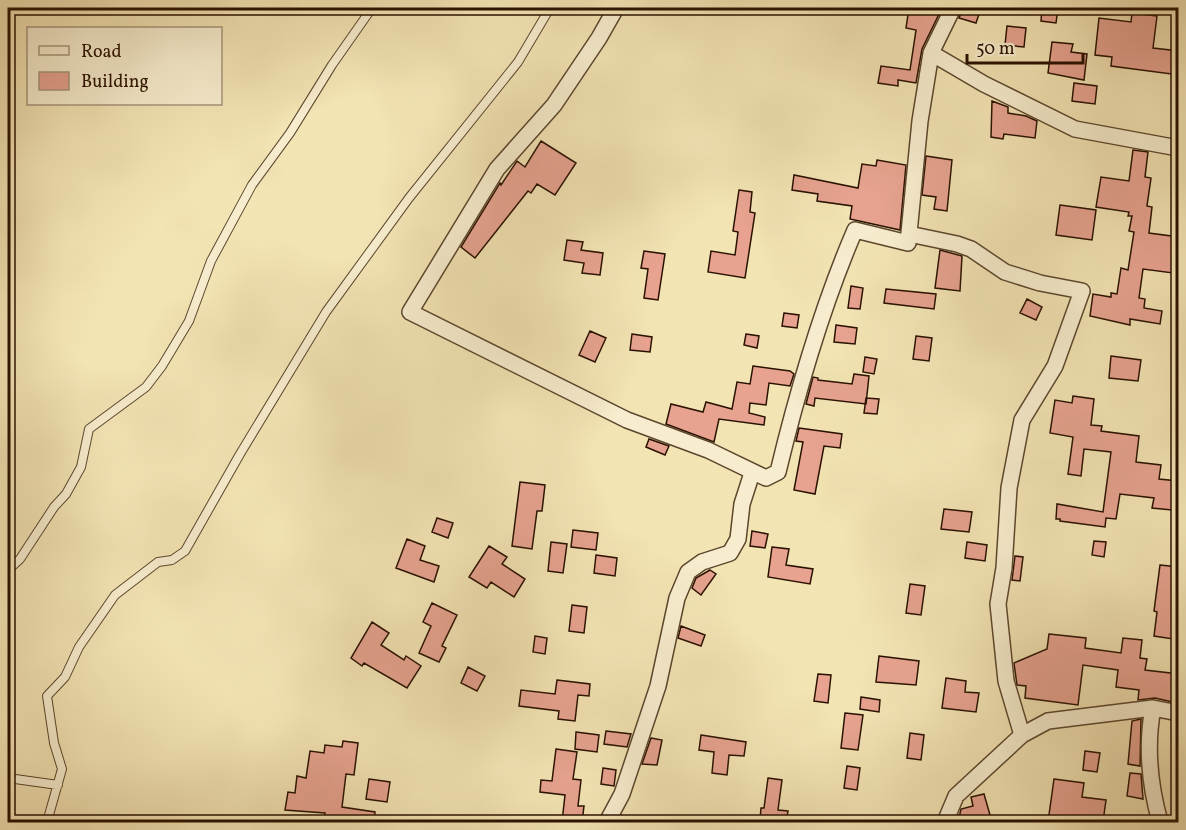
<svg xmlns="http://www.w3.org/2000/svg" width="1186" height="830" font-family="Vollkorn,serif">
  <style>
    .building { fill: #e7a390; stroke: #2a1100; stroke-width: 1.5 }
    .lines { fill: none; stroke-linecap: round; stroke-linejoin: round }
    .service-casing { stroke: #5c462d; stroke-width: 10 }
    .minor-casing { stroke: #5c462d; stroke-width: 18 }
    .service { stroke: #f7edce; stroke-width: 8 }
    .minor { stroke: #f7edce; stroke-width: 15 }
  </style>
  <rect width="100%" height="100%" fill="#f3e4b4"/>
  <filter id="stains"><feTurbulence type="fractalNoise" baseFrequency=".00333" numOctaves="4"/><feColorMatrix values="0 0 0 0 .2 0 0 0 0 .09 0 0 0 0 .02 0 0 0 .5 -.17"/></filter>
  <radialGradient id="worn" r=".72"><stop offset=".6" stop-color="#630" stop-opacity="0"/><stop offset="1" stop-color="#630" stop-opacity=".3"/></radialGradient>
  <!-- building -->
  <path class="building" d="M909,8h22l9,4 -18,37 -6,34 -18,-3v6l-20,-3 3,-17 29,4 6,-40 -10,-2z
    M963,8h18l-5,15 -17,-5z
    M1042,8h16l-2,15 -15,-2z
    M1132,13l25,3 -4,32 26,3v24l-68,-9 1,-9 -17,-2 4,-37 32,4z
    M1007,26l19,2 -2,19 -19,-2z
    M1052,42l21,2 -2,8 16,2 -3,26 -36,-7z
    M1074,83l23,3 -2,18 -23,-3z
    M992,101l16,6v6l18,3 11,5 -2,17 -31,-4 -1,5 -12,-2z
    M541,141l35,22 -21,32 -18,-11 -6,9 -3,-2 -53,67 -14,-11 39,-64 1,2 16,-24 8,6z
    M1133,150l15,2 -3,25 6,1 -4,28 5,1 -3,26 30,4v29l-5,-1 -1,8 -30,-4 -4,29 6,1 -1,9 18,3 -2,13 -30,-5v6l-40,-9 3,-22 18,3v-4l6,1 4,-26 7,2 6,-38 -5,-1 3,-15h-4l1,-4 -33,-5 5,-30 28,4z
    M926,156l26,4 -5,51 -13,-2 2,-12 -14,-2z
    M877,160l29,5 -6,65 -50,-11 2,-13 -35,-5 1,-7 -26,-4 2,-15 64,13 4,-24 14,2z
    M739,190l13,2 -2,20 5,1 -10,65 -37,-6 3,-21 24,4 3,-23 -5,-1z
    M1060,205l36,5 -4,30 -36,-5z
    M567,240l16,2 -2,8 22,3 -3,22 -18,-2 2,-10 -20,-3z
    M940,250l22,6 -2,35 -25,-3z
    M644,251l21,3 -7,46 -14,-2 4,-29 -7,-1z
    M851,286l12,2 -3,21 -12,-1z
    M886,289l50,5 -2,15 -50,-6z
    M1027,299l15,8 -6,13 -16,-7z
    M784,313l15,2 -2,13 -15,-2z
    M836,325l21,3 -2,16 -21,-2z
    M590,331l16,7 -11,24 -16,-7z
    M632,334l20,3 -2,15 -20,-2z
    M746,334l13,2 -2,12 -13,-3z
    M916,336l16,2 -3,23 -16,-2z
    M1111,356l30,4 -3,21 -29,-3z
    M865,357l12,2 -3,15 -11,-2z
    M753,366l37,5 4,3 -4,12 -21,-3 -3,22 -16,-2 -1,10 16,4 -1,8 -45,-6 -5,23 -48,-18 5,-20 32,8 3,-10 26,7 5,-27 13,2z
    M854,374l15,2 -3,28 -51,-6 -1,8 -8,-2 7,-27 5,1v2l34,4z
    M1073,396l21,3 -3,26 11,1 -1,5 38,5 -3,26 25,3 -2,14 19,2 -6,29 -20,-2 2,-10 -34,-4 -4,25 -10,-1 -1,9 -45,-6v-2h-4l1,-15 46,8 8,-60 -27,-3 -3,27 -13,-2 5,-37 -23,-4 5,-33 17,3z
    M866,398l13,1 -2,15 -13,-1z
    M799,428l43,6 -2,14 -16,-2 -9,48 -21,-4 9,-48 -7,-1z
    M649,439l20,7 -4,9 -19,-8z
    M520,482l25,3 -3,26h-5l-5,38 -20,-3z
    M944,509l28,3 -3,20 -28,-3z
    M437,518l16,5 -5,15 -16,-6z
    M573,530l25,3 -2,17 -25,-3z
    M752,531l16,3 -3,14 -15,-2z
    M407,539l18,7 -5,14 19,6 -5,16 -38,-14z
    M1094,541l12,1 -2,15 -12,-2z
    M551,542l16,2 -4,29 -15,-2z
    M967,542l20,3 -2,16 -20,-3z
    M489,546l18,11 -5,7 23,15 -11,18 -23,-15 -4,6 -18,-11z
    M772,547l17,2 -3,16 27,4 -3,15 -42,-7z
    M596,555l21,3 -2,18 -21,-3z
    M1015,556l8,1 -3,24 -8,-1z
    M1160,565l19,2v63l-5,-1 -1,10 -19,-3 3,-24 -3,-1z
    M710,570l6,4 -15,21 -9,-7 4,-10z
    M910,584l15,2 -4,29 -15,-2z
    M432,603l25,12 -15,31 4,2 -7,14 -20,-9 12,-27 -8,-4z
    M572,605l15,2 -3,26 -15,-2z
    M372,622l17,11 -8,12 23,15 2,-4 15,10 -14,22 -43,-25 -2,3 -11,-8z
    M681,626l24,9 -4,11 -23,-8z
    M1049,634l37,4 -1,10 36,5 2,-15 19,2 -2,18 7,1 -2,11 34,4 -2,29 -22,-5 -17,2 1,-10 -23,-3 2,-17 -35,-5 -5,40 -53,-7 1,-12 -9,-1 -3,-22 33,-14z
    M535,636l12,2 -2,16 -12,-2z
    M879,656l40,5 -3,24 -40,-3z
    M468,667l17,9 -8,15 -16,-8z
    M818,674l13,1 -3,28 -14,-2z
    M946,678l20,3 -1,11 14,1 -3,19 -34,-4z
    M557,680l33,4 -1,12 -11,-1 -3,26 -17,-2 1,-8 -40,-5 2,-16 34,4z
    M861,697l19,3 -1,12 -19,-3z
    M845,713l18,2 -5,35 -17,-2z
    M1141,719l-1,47 -12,-2 4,-43z
    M606,731l25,3 -4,13 -23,-3z
    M576,732l23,3 -2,17 -22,-3z
    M910,733l14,2 -3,25 -14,-2z
    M701,735l45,7 -2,14 -15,-1 -2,20 -15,-2 2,-21 -15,-2z
    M651,738l11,2 -5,25 -15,-1z
    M343,741l15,2 -4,32 -8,-1 -4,33 33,5 -1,10h-50l1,-9 -40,-3 3,-18 7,1 2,-17 9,2 4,-27 14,2 1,-8 17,2z
    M556,749l21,3 -4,27 8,1 -3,26h6l-2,16h-20l3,-27 -25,-3 1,-12 11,1z
    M1085,751l15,2 -3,19 -14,-2z
    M847,766l13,2 -3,22 -13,-2z
    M603,768l13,2 -2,16 -13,-2z
    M1130,773l11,1 2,25 -16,-3z
    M768,778l14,2 -4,30 10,1 -2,11 -26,-2 1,-12h3z
    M369,779l21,3 -3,20 -21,-3z
    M1054,779l30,4 -2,14 24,3 -3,22 -39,-6 -1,6h-15z
    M984,794l8,28h-34l3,-13 12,-3 -2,-9z"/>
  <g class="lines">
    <!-- service casing -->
    <g class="service-casing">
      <path id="service" d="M8,570l12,-11 34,-52 12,-13 15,-27 8,-38 57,-42 16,-21 27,-45 22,-60 41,-76 38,-52 42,-68 40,-57
        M8,778l50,7
        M47,822l15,-53 -8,-26 -7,-47 18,-19 14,-30 36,-52 43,-33 14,-2 13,-9 55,-97 86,-142 83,-114 109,-136 32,-54"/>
    </g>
    <!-- minor casing -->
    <g class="minor-casing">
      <path id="minor" d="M616,8l-17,30 -45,67 -57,64 -87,143 217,108 81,30 58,28 12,-6c20,-83 43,-163 77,-242l53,13 12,-122 11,-68
        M953,8l-22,45 53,31 91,45 103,19
        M909,234l48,10 14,5 34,23 35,11 42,8 -27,75 -33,54 -13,68 -5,80 -6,36 8,77 16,54
        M1153,708c-7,37 -3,78 7,114
        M607,822l15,-28 36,-108 19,-88 11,-26 14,-10 28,-9 8,-14 4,-35 10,-31
        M945,822l11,-26 66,-61 26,-14 105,-13 25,5"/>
    </g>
    <!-- service -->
    <use href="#service" class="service"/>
    <!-- minor -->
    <use href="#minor" class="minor"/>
  </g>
  <!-- margin -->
  <rect width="1186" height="830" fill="none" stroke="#f3e4b4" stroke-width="30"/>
  <rect x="9" y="9" width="1168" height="812" fill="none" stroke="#2a1100" stroke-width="3"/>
  <rect x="15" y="15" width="1156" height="800" fill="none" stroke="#2a1100" stroke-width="1.5"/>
  <!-- legend -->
  <rect x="27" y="27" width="195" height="78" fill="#f7edce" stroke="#a5957c" stroke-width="1.5"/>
  <rect x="39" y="46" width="30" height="9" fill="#f7edce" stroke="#a5957c" stroke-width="1.5"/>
  <text x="81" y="57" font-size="18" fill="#2a1100">Road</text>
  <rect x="39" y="72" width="30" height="18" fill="#e7a390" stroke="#a5957c" stroke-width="1.5"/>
  <text x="81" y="87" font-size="18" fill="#2a1100">Building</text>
  <!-- scale -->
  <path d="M967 54v9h116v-9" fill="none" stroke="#2a1100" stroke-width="3"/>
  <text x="976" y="54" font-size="18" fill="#2a1100" stroke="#f7edce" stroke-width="4.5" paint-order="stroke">50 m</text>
  <rect width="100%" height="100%" filter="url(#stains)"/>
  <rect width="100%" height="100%" fill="url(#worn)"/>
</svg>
